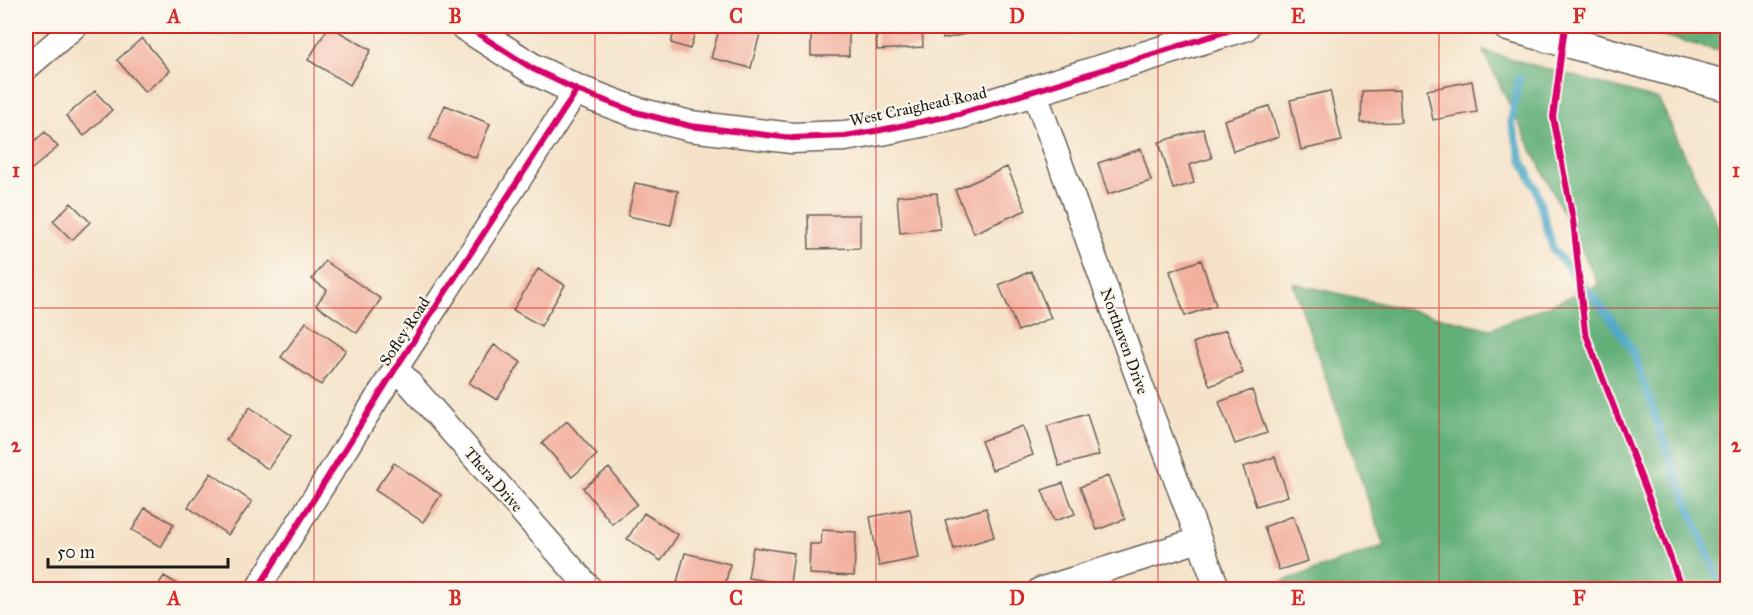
<svg xmlns="http://www.w3.org/2000/svg" width="1753" height="615" font-family="'IM FELL Great Primer',serif">
  <style>
    .forest { fill: #62af78; stroke: #3f664a; stroke-width: 1.5 }
    .lines { fill: none; stroke-linecap: round; stroke-linejoin: round }
    .stream { stroke: #48a6c7; stroke-width: 8 }
    .building { fill: #f3b09f }
    .minor-casing { stroke: #686158; stroke-width: 27 }
    .tertiary-casing { stroke: #686158; stroke-width: 33 }
    .minor { stroke: #fff; stroke-width: 24 }
    .tertiary { stroke: #fff; stroke-width: 30 }
    .cycleway-casing { stroke: #fbf7ec; stroke-width: 10 }
    .cycleway { stroke: #d6006c; stroke-width: 6 }
    .grid { fill: none; stroke: #d62828; stroke-width: 1.5; stroke-opacity: 0.55 }
    .labels { text-anchor: middle; stroke-width: 4.5; stroke-linejoin: round; paint-order: stroke }
    .street-label { font-size: 16px; fill: #1c1c1c; stroke: #fbf7ec }
    .neatline { fill: none; stroke: #d62828; stroke-width: 2 }
    .grid-label { font-size: 20px; text-anchor: middle; font-weight: bold; fill: #d62828 }
  </style>
  <rect width="100%" height="100%" fill="#fbf7ec"/>
  <filter id="ink" filterUnits="userSpaceOnUse"><feTurbulence type="fractalNoise" baseFrequency=".0167" numOctaves="2"/><feDisplacementMap in="SourceGraphic" scale="12" xChannelSelector="R" yChannelSelector="G"/><feConvolveMatrix kernelMatrix="1 2 1 2 8 2 1 2 1" color-interpolation-filters="sRGB"/></filter>
  <filter id="wash" filterUnits="userSpaceOnUse"><feTurbulence type="fractalNoise" baseFrequency=".008" numOctaves="4" result="noise"/><feDisplacementMap in="SourceGraphic" scale="24" xChannelSelector="R" yChannelSelector="G"/><feGaussianBlur stdDeviation="1.35" result="paint"/><feColorMatrix in="noise" values="0 0 0 0 0 0 0 0 0 0 0 0 0 0 0 0 0 1.4 0 .05"/><feComposite in="paint" operator="in"/></filter>
  <g filter="url(#wash)">
    <rect width="100%" height="100%" fill="#f5e2c8"/>
    <!-- forest -->
    <path class="forest" d="M1626,26h101v27z
      M1483,51l176,49 68,145v344h-466l123,-43 -91,-263 198,46 108,-44z"/>
    <g class="lines">
      <!-- stream -->
      <path class="stream" d="M1519,77l-8,45 11,38 14,29 17,60 59,71 21,32 40,115 50,123"/>
    </g>
    <g id="blocks">
      <!-- building -->
      <path class="building" d="M329,26l42,24 -21,35 -42,-25z
        M653,26h44l-7,23 -19,-6 3,-11z
        M720,26h42l-11,42 -40,-10z
        M811,26h38v30h-38z
        M876,26h46l1,21 -46,3z
        M941,26h47l1,3 -46,10z
        M142,38l28,33 -25,21 -28,-32z
        M1472,81l5,31 -44,8 -6,-30z
        M1399,90l2,32 -40,1 1,-32z
        M95,91l17,19 -28,26 -18,-20z
        M1330,91l12,50 -41,9 -11,-50z
        M445,105l45,19 -14,34 -46,-19z
        M1269,106l10,31 -46,14 -9,-31z
        M1203,129l9,29 -23,7 5,18 -21,6 -14,-47z
        M45,132l13,15 -32,27v-26z
        M1141,149l10,32 -43,13 -10,-31z
        M1007,167l19,43 -52,23 -19,-43z
        M635,183l43,8 -7,34 -43,-9z
        M937,193l3,36 -40,4 -3,-37z
        M71,203l19,19 -18,18 -19,-19z
        M808,215h52v33l-51,1z
        M1201,260l15,45 -31,11 -15,-45z
        M325,261l56,38 -24,34 -41,-28 11,-15 -15,-11z
        M538,269l27,16 -24,41 -28,-16z
        M1031,271l20,47 -33,13 -19,-46z
        M306,322l40,28 -25,35 -40,-28z
        M1226,330l17,43 -33,13 -17,-43z
        M494,345l27,17 -24,38 -28,-17z
        M1252,390l15,43 -32,11 -16,-42z
        M250,407l41,29 -23,33 -42,-29z
        M1087,414l12,41 -40,11 -12,-40z
        M567,421l30,34 -25,22 -30,-34z
        M1023,426l10,29 -41,15 -11,-29z
        M1275,457l13,39 -32,10 -13,-39z
        M394,463l47,32 -18,27 -48,-32z
        M609,468l28,36 -25,20 -29,-36z
        M211,473l41,29 -24,33 -40,-28z
        M1108,476l17,43 -28,11 -17,-43z
        M1063,483l12,31 -21,7 -12,-31z
        M145,508l29,16 -13,23 -29,-17z
        M986,508l8,29 -40,12 -9,-29z
        M910,509l9,49 -40,8 -9,-49z
        M644,513l34,22 -17,26 -34,-22z
        M1293,516l15,45 -29,9 -15,-43z
        M822,530l34,2 -2,44 -45,-2 1,-30h11z
        M753,547l41,6 -4,31 -42,-6z
        M685,553l45,11 -6,26h-18l-29,-8z
        M164,576l23,14h-32z"/>
    </g>
  </g>
  <g filter="url(#ink)">
    <use href="#blocks" fill-opacity="0" stroke="#686158" stroke-width="1.5"/>
    <g class="lines">
      <!-- minor casing -->
      <g class="minor-casing">
        <path id="minor" d="M26,68l49,-42
          M1034,91l111,306 73,193
          M396,368l195,222
          M257,590l139,-222 181,-278
          M1040,590l159,-50"/>
      </g>
      <!-- tertiary casing -->
      <g class="tertiary-casing">
        <path id="tertiary" d="M466,26l67,43 44,21 58,22 55,14 102,12 53,-2 36,-6 78,-16 285,-88
          M1508,26l220,60"/>
      </g>
      <!-- minor -->
      <use href="#minor" class="minor"/>
      <!-- tertiary -->
      <use href="#tertiary" class="tertiary"/>
      <!-- cycleway casing -->
      <g class="cycleway-casing">
        <path id="cycleway" d="M466,26l67,43 44,21 58,22 55,14 102,12 53,-2 36,-6 78,-16 285,-88
          M1565,26l-12,91 20,103 12,112 64,166 33,92
          M257,590l139,-222 181,-278"/>
      </g>
      <!-- cycleway -->
      <use href="#cycleway" class="cycleway"/>
    </g>
  </g>
  <!-- grid -->
  <path class="grid" d="M314,26v564M595,26v564M876,26v564M1158,26v564M1439,26v564M26,308h1702"/>
  <g class="labels">
    <!-- street labels -->
    <g class="street-label">
      <text transform="translate(918 106) rotate(-12)" y="6">West Craighead Road</text>
      <text transform="translate(404 331) rotate(-57)" y="6">Sofley Road</text>
      <text transform="translate(1125 341) rotate(70)" y="6">Northaven Drive</text>
      <text transform="translate(494 479) rotate(49)" y="6">Thera Drive</text>
    </g>
  </g>
  <!-- margin -->
  <rect width="1753" height="615" fill="none" stroke="#fbf7ec" stroke-width="66"/>
  <!-- scale -->
  <path d="M48 558v9h180v-9" fill="none" stroke="#1c1c1c" stroke-width="3"/>
  <text x="57" y="558" font-size="18" fill="#1c1c1c" stroke="#fbf7ec" stroke-width="4.5" paint-order="stroke">50 m</text>
  <rect x="33" y="33" width="1687" height="549" class="neatline"/>
  <g class="grid-label">
    <text x="174" y="23">A</text>
    <text x="455" y="23">B</text>
    <text x="736" y="23">C</text>
    <text x="1017" y="23">D</text>
    <text x="1298" y="23">E</text>
    <text x="1579" y="23">F</text>
    <text x="16" y="177">1</text>
    <text x="1736" y="177">1</text>
    <text x="16" y="452">2</text>
    <text x="1736" y="452">2</text>
    <text x="174" y="605">A</text>
    <text x="455" y="605">B</text>
    <text x="736" y="605">C</text>
    <text x="1017" y="605">D</text>
    <text x="1298" y="605">E</text>
    <text x="1579" y="605">F</text>
  </g>
</svg>
